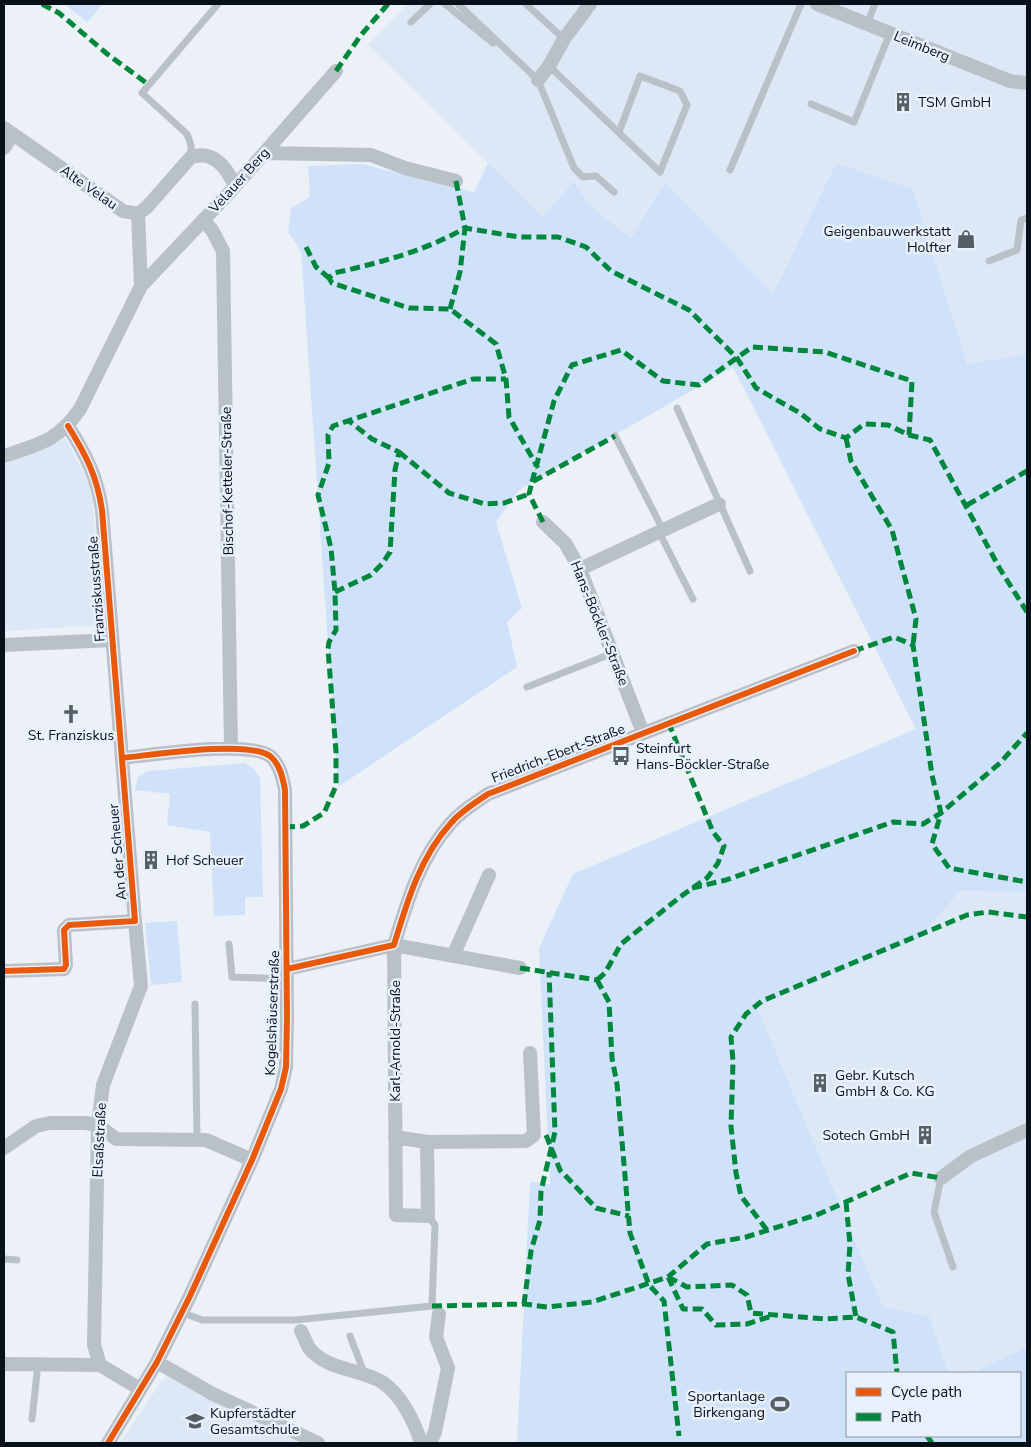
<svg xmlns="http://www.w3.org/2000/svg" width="1031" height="1447" font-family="'Nunito Sans',sans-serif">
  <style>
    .built { fill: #dce8f5 }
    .green { fill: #cfe2f9 }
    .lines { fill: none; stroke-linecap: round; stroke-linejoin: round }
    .service { stroke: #bac0c7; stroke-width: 7 }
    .minor { stroke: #bac0c7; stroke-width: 14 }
    .quiet { stroke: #00873e; stroke-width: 5; stroke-dasharray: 10 5; stroke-linecap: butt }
    .cycleway-casing { stroke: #e7f0fb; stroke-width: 9 }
    .cycleway { stroke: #e8590c; stroke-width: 6 }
    .labels { text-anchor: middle; stroke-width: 5; stroke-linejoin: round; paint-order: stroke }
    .street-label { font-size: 14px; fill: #081019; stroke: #e7f0fb }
    .poi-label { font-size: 14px; fill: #081019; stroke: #e7f0fb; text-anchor: start }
  </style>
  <rect width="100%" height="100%" fill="#ebf1f6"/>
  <!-- built -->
  <path class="built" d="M408,4h619v350l-60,10 -54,-175 -77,-26 -63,131 -108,-112 -34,56 -42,-33 -15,-23 -31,35 -175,-172z
    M65,438l27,50 9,137 -97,6v-167l29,-10z
    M960,891l67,1v455l-56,26h-23l-19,-57 -46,-9 -126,-300 162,-68z
    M168,1376l131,67h-179l43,-64z"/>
  <!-- green -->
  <path class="green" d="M64,4h39l-16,18z
    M488,163l55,54 31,-36 15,24 42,33 34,-56 108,112 63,-131 77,26 54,175 60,-10v538l-67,-1 -41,48 -162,68 126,300 46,9 19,57h-101v63h173v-63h-49l56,-26v96h-510l13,-261 20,2 -11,-236 34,-74 343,-145 -183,-362 -214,123 -23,32 26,86 -15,14 10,45 -179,120 -37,-536 -13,-19 3,-24 19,-11 -2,-31 54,-2 112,28z
    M245,763l9,6 6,9 3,119h-18v18l-31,1 -4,-84 -43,-7 3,-31 -35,-4 3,-13 10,-6z
    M177,921l5,61 -31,3 -6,-62z"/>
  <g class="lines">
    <!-- service -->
    <path class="service" d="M445,4l48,39
      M458,4l80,76 36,88 9,9 13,-1 18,16
      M526,4l38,35
      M411,22l19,-18
      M867,24l8,-20
      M549,66l111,106 27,-67 -7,-14 -40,-15 -21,56
      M811,104l43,18 36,-89
      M191,157v-12l-4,-11 -45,-41 76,-89
      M730,170l71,-166
      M989,261l28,-11 4,-30 6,-2
      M677,408l73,163
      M615,436l48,94
      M659,532l34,67
      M527,687l86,-34
      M229,944l3,33 55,2
      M195,1004l2,135
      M941,1178l-7,34 19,55
      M4,1259l13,1
      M181,1312l21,8h93l137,-14 3,-81 -7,-9
      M350,1336l15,39
      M32,1419l6,-55"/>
    <!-- minor -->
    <path class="minor" d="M817,4l193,77 17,2
      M538,80l11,-14 15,-27 26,-35
      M4,128l119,83 15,3 9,-7 44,-50c23,-7 35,10 44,29
      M4,148l9,-14
      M264,153l107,2 34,13 51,13
      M138,214l3,72
      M203,220l9,10 11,21 8,497
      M4,456c35,-12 54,-15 76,-47l61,-123 89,-94 106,-121
      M543,522l22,21 15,26 63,164
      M580,569l139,-65
      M4,645l108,-5
      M453,956l36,-81
      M287,969l107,-24c13,-43 26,-88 57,-122 10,-12 24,-20 37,-29l366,-143
      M4,971l60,-2 2,-4 -2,-35 5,-5 66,-4 -33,-411c-5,-34 -16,-55 -34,-84
      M395,1137l32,5 1,74 -32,-1 -2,-270 126,23
      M427,1142l99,-1 8,-6 -4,-82
      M4,1148l32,-22 14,-3h36l12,2 18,14 90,1 46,20
      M941,1178l30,-22 56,-26
      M301,1331c3,5 5,12 8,17 17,22 51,21 73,34 19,12 33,41 39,61
      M157,1362l56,32 105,49
      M4,1364l96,1 40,24
      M100,1365l-6,-20 4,-220 5,-40 38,-99 -6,-65
      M108,1443l49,-81 33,-66 62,-136 29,-71 5,-22 1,-49 -2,-228c-2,-11 -5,-26 -15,-34 -23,-16 -118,-1 -148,2
      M430,1443l5,-11 13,-64 -12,-31 3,-23"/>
    <!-- quiet -->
    <path class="quiet" d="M42,4l17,9 47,40 43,32
      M336,71l25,-36 27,-31
      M456,181l9,47 54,9h39l28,10 25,24 78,39 48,48 19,30 44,25 20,16 26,9 18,-14 24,1 21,10 21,5 70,129 27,43
      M306,247l10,20 13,11
      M450,309l10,-37 5,-44c-40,23 -86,35 -131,45l-5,5 3,5 77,25 41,1 46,35 10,35 3,38 29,51
      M846,438l5,23 41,69 24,89 -3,26
      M399,452l50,41 36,11 19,-1 25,-9
      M532,482l22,-81 18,-36 49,-15 42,31 36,4 53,-38 73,5 87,29 -3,54
      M967,505l60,-34
      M543,522l-14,-28 3,-12 83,-46
      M335,592l36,-17 11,-11 8,-12 5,-82 4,-18 -27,-13 -23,-18
      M854,651l40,-14 19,8 19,130 9,38 -9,31 17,24 78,14
      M285,827l18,-1 21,-13 12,-27v-34l-8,-103 1,-7 7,-12 -1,-38 -4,-44 -13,-53 11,-32 -1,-28 5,-9 140,-47h33
      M692,888l34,-8 167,-58 30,2 18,-11 59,-50 27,-30
      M520,968l77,12
      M597,980l12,22 3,56 5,26 13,149 19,52 15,16 15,135
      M597,980l8,-7 16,-29 59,-47 27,-19 11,-15 6,-17 -11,-14 -44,-108
      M546,1135l14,35 36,38 33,8
      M846,1202l4,42 -2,30 8,43
      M767,1230l-26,-34 -5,-23 -5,-47 2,-64 -2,-25 15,-23 16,-13 205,-86 21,-3 39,5
      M668,1277l19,10 45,-2 15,10 4,18 74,6 31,-2 37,15 4,41
      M668,1277l15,32h19l14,16 31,-1 25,-8
      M524,1304l7,-53 9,-31 1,-29 14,-59 -6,-160
      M432,1306l92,-2 23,3 45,-5 76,-25 39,-33 39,-7 73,-23 92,-41 30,5
      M927,1436l5,7"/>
    <!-- cycleway casing -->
    <g class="cycleway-casing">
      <path id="cycleway" d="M287,969l107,-24c13,-43 26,-88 57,-122 10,-12 24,-20 37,-29l366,-143
        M4,971l60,-2 2,-4 -2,-35 5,-5 66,-4 -33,-411c-5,-34 -16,-55 -34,-84
        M108,1443l49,-81 33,-66 62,-136 29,-71 5,-22 1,-49 -2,-228c-2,-11 -5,-26 -15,-34 -23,-16 -118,-1 -148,2"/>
    </g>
    <!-- cycleway -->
    <use href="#cycleway" class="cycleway"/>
  </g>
  <!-- icons -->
  <defs>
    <g id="building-bare" transform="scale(1.5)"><path d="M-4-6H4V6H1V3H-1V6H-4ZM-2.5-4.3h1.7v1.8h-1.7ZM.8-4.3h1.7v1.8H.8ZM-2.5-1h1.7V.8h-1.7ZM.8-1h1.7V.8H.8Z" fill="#575f66" stroke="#e7f0fb" stroke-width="2.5" paint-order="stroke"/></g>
    <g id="shop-bare" transform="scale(1.5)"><path d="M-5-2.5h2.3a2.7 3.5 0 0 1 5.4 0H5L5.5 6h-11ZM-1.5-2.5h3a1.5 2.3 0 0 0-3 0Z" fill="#575f66" stroke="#e7f0fb" stroke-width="2.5" paint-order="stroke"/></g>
    <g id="church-bare" transform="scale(1.5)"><path d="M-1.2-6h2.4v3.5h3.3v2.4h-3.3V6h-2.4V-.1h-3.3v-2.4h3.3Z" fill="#575f66" stroke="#e7f0fb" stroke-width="2.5" paint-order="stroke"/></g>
    <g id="bus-bare" transform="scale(1.5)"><path d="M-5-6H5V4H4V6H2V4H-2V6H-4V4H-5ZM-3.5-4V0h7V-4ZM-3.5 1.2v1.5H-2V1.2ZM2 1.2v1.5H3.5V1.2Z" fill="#575f66" stroke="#e7f0fb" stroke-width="2.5" paint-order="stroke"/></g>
    <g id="stadium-bare" transform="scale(1.5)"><path d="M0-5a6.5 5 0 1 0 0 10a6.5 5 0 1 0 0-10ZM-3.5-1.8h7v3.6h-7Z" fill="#575f66" stroke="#e7f0fb" stroke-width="2.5" paint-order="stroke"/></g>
    <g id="school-bare" transform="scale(1.5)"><path d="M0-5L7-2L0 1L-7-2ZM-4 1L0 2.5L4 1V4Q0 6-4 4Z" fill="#575f66" stroke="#e7f0fb" stroke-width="2.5" paint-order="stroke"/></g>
  </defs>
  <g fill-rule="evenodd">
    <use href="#building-bare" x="903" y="102"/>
    <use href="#shop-bare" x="966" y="239"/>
    <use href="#church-bare" x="71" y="714"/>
    <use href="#bus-bare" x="621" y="756"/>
    <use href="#building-bare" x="151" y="860"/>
    <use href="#building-bare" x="820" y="1083"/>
    <use href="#building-bare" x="925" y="1135"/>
    <use href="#stadium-bare" x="780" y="1404"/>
    <use href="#school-bare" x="195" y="1421"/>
  </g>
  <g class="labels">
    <!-- street labels -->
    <g class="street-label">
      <text transform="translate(922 46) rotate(22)" y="5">Leimberg</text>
      <text transform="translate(239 180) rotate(-48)" y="5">Velauer Berg</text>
      <text transform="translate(89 187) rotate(35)" y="5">Alte Velau</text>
      <text transform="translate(227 481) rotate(-91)" y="5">Bischof-Ketteler-Straße</text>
      <text transform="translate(96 589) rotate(-94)" y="5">Franziskusstraße</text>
      <text transform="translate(600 623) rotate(68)" y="5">Hans-Böckler-Straße</text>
      <text transform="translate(558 753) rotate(-21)" y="5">Friedrich-Ebert-Straße</text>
      <text transform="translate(117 852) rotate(-95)" y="5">An der Scheuer</text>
      <text transform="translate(272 1013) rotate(-88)" y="5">Kogelshäuserstraße</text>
      <text transform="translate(395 1041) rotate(-90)" y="5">Karl-Arnold-Straße</text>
      <text transform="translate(99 1140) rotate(-87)" y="5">Elsaßstraße</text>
    </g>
    <!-- poi labels -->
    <g class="poi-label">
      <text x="918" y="107">TSM GmbH</text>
      <text x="951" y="236" text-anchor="end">Geigenbauwerkstatt<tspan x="951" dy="16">Holfter</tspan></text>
      <text x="71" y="740" text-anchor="middle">St. Franziskus</text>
      <text x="636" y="753">Steinfurt<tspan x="636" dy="16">Hans-Böckler-Straße</tspan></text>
      <text x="166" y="865">Hof Scheuer</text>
      <text x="835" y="1080">Gebr. Kutsch<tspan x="835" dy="16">GmbH &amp; Co. KG</tspan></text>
      <text x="910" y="1140" text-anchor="end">Sotech GmbH</text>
      <text x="765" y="1401" text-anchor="end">Sportanlage<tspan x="765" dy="16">Birkengang</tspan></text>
      <text x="210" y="1418">Kupferstädter<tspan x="210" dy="16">Gesamtschule</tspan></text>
    </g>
  </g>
  <!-- border -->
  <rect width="1031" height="1447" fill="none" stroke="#081019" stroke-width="10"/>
  <!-- legend -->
  <rect x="846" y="1372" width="175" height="65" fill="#e7f0fb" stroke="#8e96a1"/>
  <rect x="856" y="1388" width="25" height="8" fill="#e8590c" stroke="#8e96a1"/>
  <text x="891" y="1397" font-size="15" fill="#081019">Cycle path</text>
  <rect x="856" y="1413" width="25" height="8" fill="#00873e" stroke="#8e96a1"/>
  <text x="891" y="1422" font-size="15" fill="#081019">Path</text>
</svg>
